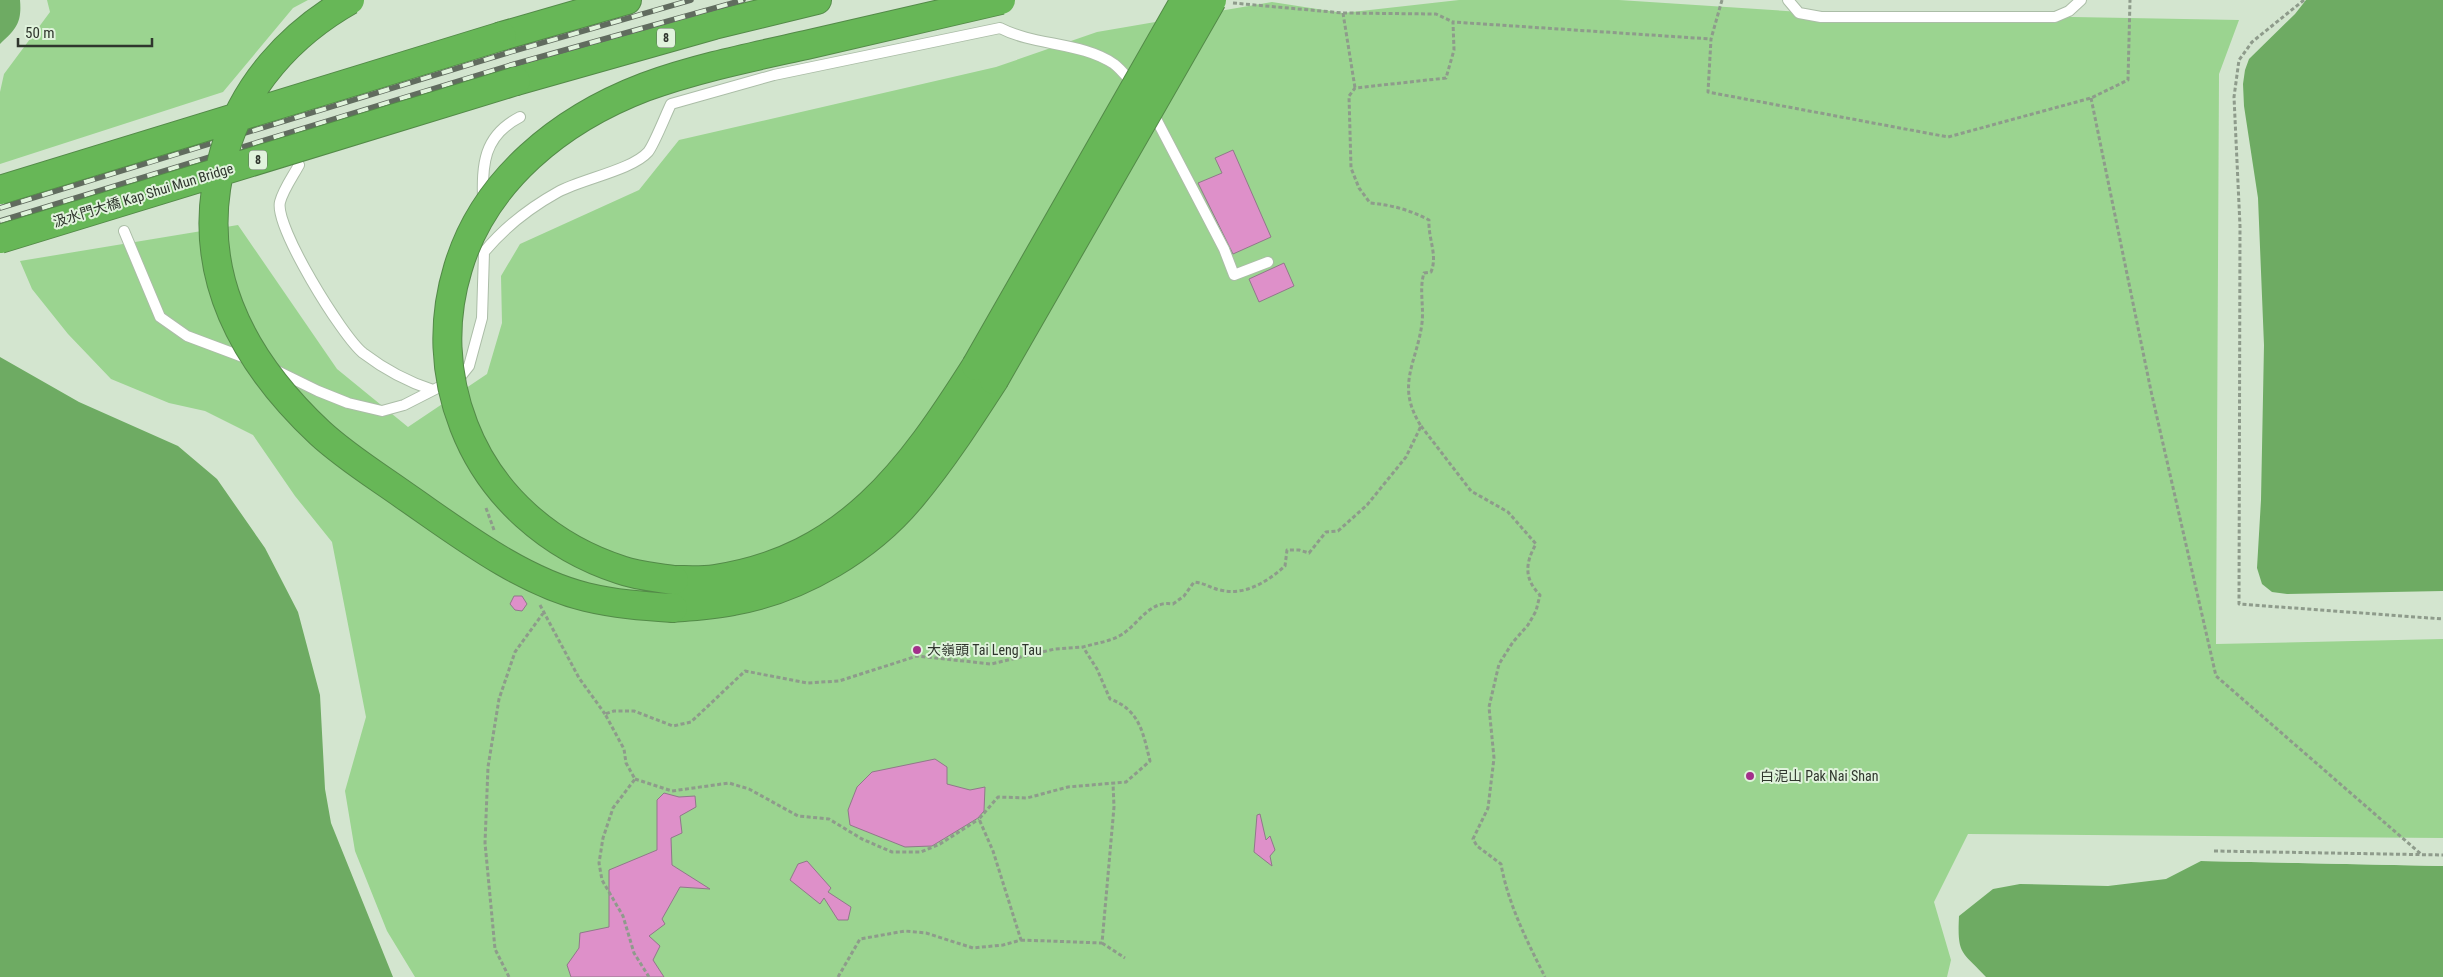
<svg xmlns="http://www.w3.org/2000/svg" width="2443" height="977" font-family="'Roboto Condensed','Noto Sans TC',sans-serif">
  <style>
    .green { fill: #9bd490 }
    .water { fill: #6eab63 }
    .pier { fill: #d3e5cf }
    .building { fill: #de90c9; stroke: #907989 }
    .lines { fill: none; stroke-linecap: round; stroke-linejoin: round }
    .lane-casing { stroke: #abbda7; stroke-width: 12 }
    .highway-casing { stroke: #538a48; stroke-width: 30 }
    .path { stroke: #8e9b8b; stroke-width: 3; stroke-dasharray: 4 2.5; stroke-linecap: butt }
    .lane { stroke: #fff; stroke-width: 10 }
    .highway { stroke: #67b757; stroke-width: 28 }
    .rail-casing { stroke: #616c5f; stroke-width: 5.5 }
    .rail { stroke: #e0f3dc; stroke-width: 4; stroke-dasharray: 11; stroke-linecap: butt }
    .highway-bridge-casing { stroke: #538a48; stroke-width: 30; stroke-linecap: butt }
    .highway-bridge { stroke: #67b757; stroke-width: 28 }
    .poi-dot { fill: #a3308b; stroke: #e0f3dc; stroke-width: 2 }
    .labels { text-anchor: middle; stroke-width: 4; stroke-linejoin: round; paint-order: stroke }
    .shield { fill: #e0f3dc; stroke: #646f62; stroke-width: 1 }
    .shield-label { font-size: 12px; font-weight: bold; fill: #2f362d }
    .street-label { font-size: 14px; fill: #2f362d; stroke: #e0f3dc }
    .poi-label { font-size: 14px; fill: #2f362d; stroke: #e0f3dc; text-anchor: start }
  </style>
  <rect width="100%" height="100%" fill="#d3e5cf"/>
  <!-- green -->
  <path class="green" d="M47,0h261l-15,8 -70,84 -223,72v-72l4,-18 46,-62z
    M1459,0h160l182,12 438,8 -20,54 -3,570 227,-5v199l-475,-4 -34,68 17,58 -4,17h-1532l-28,-46 -32,-80 -10,-60 21,-74 -34,-175 -37,-46 -42,-61 -48,-24 -36,-8 -58,-24 -43,-45 -36,-45 -12,-28 218,-36 99,144 71,58 79,-53 15,-51 -1,-47 19,-32 119,-54 40,-50 317,-73 101,-35 175,-30 71,11z"/>
  <!-- water -->
  <path class="water" d="M0,0h20c2,23 -4,29 -20,44z
    M2306,0h137v591l-156,3 -15,-2 -10,-8 -5,-16 4,-68 3,-155 -6,-147 -14,-92 -1,-22 2,-14 4,-11 46,-45z
    M0,357l79,45 99,44 39,33 48,69 33,64 22,83 5,94 6,34 62,154h-393z
    M2201,861l242,5v111h-457c-24,-26 -29,-21 -27,-61l34,-27 27,-5 88,2 58,-7z"/>
  <!-- pier -->
  <path class="pier" d="M2201,858l242,5v3l-242,-5z"/>
  <!-- building -->
  <path class="building" d="M1233,150l38,87 -38,17 -35,-71 24,-10 -7,-15z
    M1284,263l10,23 -35,16 -10,-23z
    M514,596h8l5,8 -5,7 -7,-1 -5,-6z
    M935,759l12,8v17l23,6 15,-3 -1,24 -6,7 -46,28 -27,1 -55,-22 -2,-15 9,-23 15,-15z
    M664,793l15,4 16,-1 1,11 -16,9 2,17 -11,5 1,27 38,24 -30,-2 -18,32 3,5 -16,12 11,10 -7,14 11,17h-93l-4,-12 12,-17 1,-15 29,-6v-57l48,-20v-50z
    M1260,814l6,26 4,-4 5,14 -5,6 2,10 -18,-14 3,-37z
    M807,861l24,27 -3,4 23,15 -3,13h-10l-14,-22 -4,6 -30,-24 8,-16z"/>
  <g class="lines">
    <!-- lane casing -->
    <g class="lane-casing">
      <path id="lane" d="M1788,0l11,13 22,4h234l14,-6 12,-11
        M1152,111l72,138 10,26 34,-13
        M299,165c-6,11 -16,25 -19,37 -6,24 62,134 83,151 21,16 45,29 70,37
        M483,201c-1,-36 0,-65 37,-84
        M124,231l36,86 27,19 64,24
        M271,368l47,23 30,12 34,8 22,-6 57,-29 8,-10 13,-48 2,-66c20,-24 47,-45 74,-60 24,-13 74,-22 90,-40 6,-7 18,-38 23,-48l103,-29 226,-47c35,18 82,14 114,36 8,6 14,15 21,22"/>
    </g>
    <!-- highway casing -->
    <g class="highway-casing">
      <path id="highway" d="M502,36l125,-36
        M516,81l198,-56 103,-25
        M674,580c13,0 28,1 41,-1 132,-20 195,-109 261,-213
        M673,608c20,-2 41,-3 60,-7 68,-12 137,-53 180,-106 30,-36 55,-75 81,-115"/>
    </g>
    <!-- path -->
    <path class="path" d="M1722,0l-11,39 -3,53 240,45 143,-39 37,-18 2,-80
      M2304,0l-52,42 -13,18 -5,37 6,129 -1,378 204,15
      M1233,3l110,10 93,1 17,8
      M1343,13l12,75
      M2091,98l60,293 65,285 206,179
      M1421,426l50,65 37,21 28,32c-11,19 -12,35 4,51l-4,16 -8,14 -15,17 -14,22 -10,43 5,51 -6,50 -15,31 4,7 24,18c7,40 26,77 44,113
      M486,508l8,22
      M540,605l39,73 26,36
      M635,779l37,12 57,-8 20,6 49,27 31,3 33,20 30,13h29l19,-8 39,-25
      M2214,851l229,4
      M1021,940l81,3 12,-136 -1,-24
      M1102,943l23,15
      M509,977l-14,-28 -10,-106 3,-76 11,-68 16,-47 29,-40
      M649,977l-15,-24 -11,-37 -21,-36 -3,-17 4,-25 10,-30 22,-29 -9,-16 -2,-14 -19,-35 9,-3h20l39,15 18,-4 54,-51 62,12 32,-2 78,-25 74,8 64,-15 28,-2
      M838,977l22,-38 45,-8 21,2 47,15 30,-3 18,-5 -28,-89 -14,-32 19,-22 29,1 41,-11 58,-5 24,-21c-7,-28 -10,-51 -40,-62l-13,-30 -14,-22c13,-4 26,-5 38,-12 18,-11 28,-35 52,-31l11,-8 10,-14c11,1 16,6 26,8 25,6 47,-8 65,-24l2,-16h12l10,3 17,-21 12,-1 29,-26 39,-48 15,-31c-26,-41 -4,-63 1,-103 2,-17 -3,-34 2,-50l7,-1c7,-17 -3,-33 -2,-52 -19,-10 -37,-15 -59,-17l-11,-15 -8,-20 -2,-72 6,-8 91,-10 8,-28 -1,-28 258,17"/>
    <!-- lane -->
    <use href="#lane" class="lane"/>
    <!-- highway -->
    <use href="#highway" class="highway"/>
    <!-- rail casing -->
    <g class="rail-casing">
      <path id="rail" d="M0,208l507,-155 184,-53
        M0,221l511,-156 232,-65"/>
    </g>
    <!-- rail -->
    <use href="#rail" class="rail"/>
    <!-- highway-bridge casing -->
    <g class="highway-bridge-casing">
      <path id="highway-bridge" d="M350,0c-60,34 -107,86 -126,153 -33,112 15,204 96,280 26,24 57,43 85,63 55,38 116,85 181,101 29,7 57,9 87,11
        M0,190l502,-154
        M0,239l516,-158
        M976,366l209,-366
        M994,380l218,-380
        M674,580c-18,-3 -37,-4 -53,-10 -71,-23 -130,-74 -157,-144 -20,-51 -22,-106 -6,-158 26,-88 103,-149 187,-181 52,-19 107,-30 161,-42 65,-15 130,-30 195,-45"/>
    </g>
    <!-- highway-bridge -->
    <use href="#highway-bridge" class="highway-bridge"/>
  </g>
  <!-- markers -->
  <g class="poi-dot">
    <circle cx="917" cy="650" r="5"/>
    <circle cx="1750" cy="776" r="5"/>
  </g>
  <g class="labels">
    <!-- shield labels -->
    <g class="shield">
      <rect x="657" y="28.5" width="18" height="19" rx="4"/>
      <rect x="249" y="150.5" width="18" height="19" rx="4"/>
    </g>
    <g class="shield-label">
      <text x="666" y="42">8</text>
      <text x="258" y="164">8</text>
    </g>
    <!-- street labels -->
    <g class="street-label">
      <text transform="translate(143 195) rotate(-17)" y="5">汲水門大橋 Kap Shui Mun Bridge</text>
    </g>
    <!-- poi labels -->
    <g class="poi-label">
      <text x="927" y="655">大嶺頭 Tai Leng Tau</text>
      <text x="1760" y="781">白泥山 Pak Nai Shan</text>
    </g>
  </g>
  <!-- scale -->
  <path d="M18 38v8h134v-8" fill="none" stroke="#2f362d" stroke-width="2.5"/>
  <text x="25" y="38" font-size="15" fill="#2f362d" stroke="#e0f3dc" stroke-width="4" paint-order="stroke">50 m</text>
</svg>
